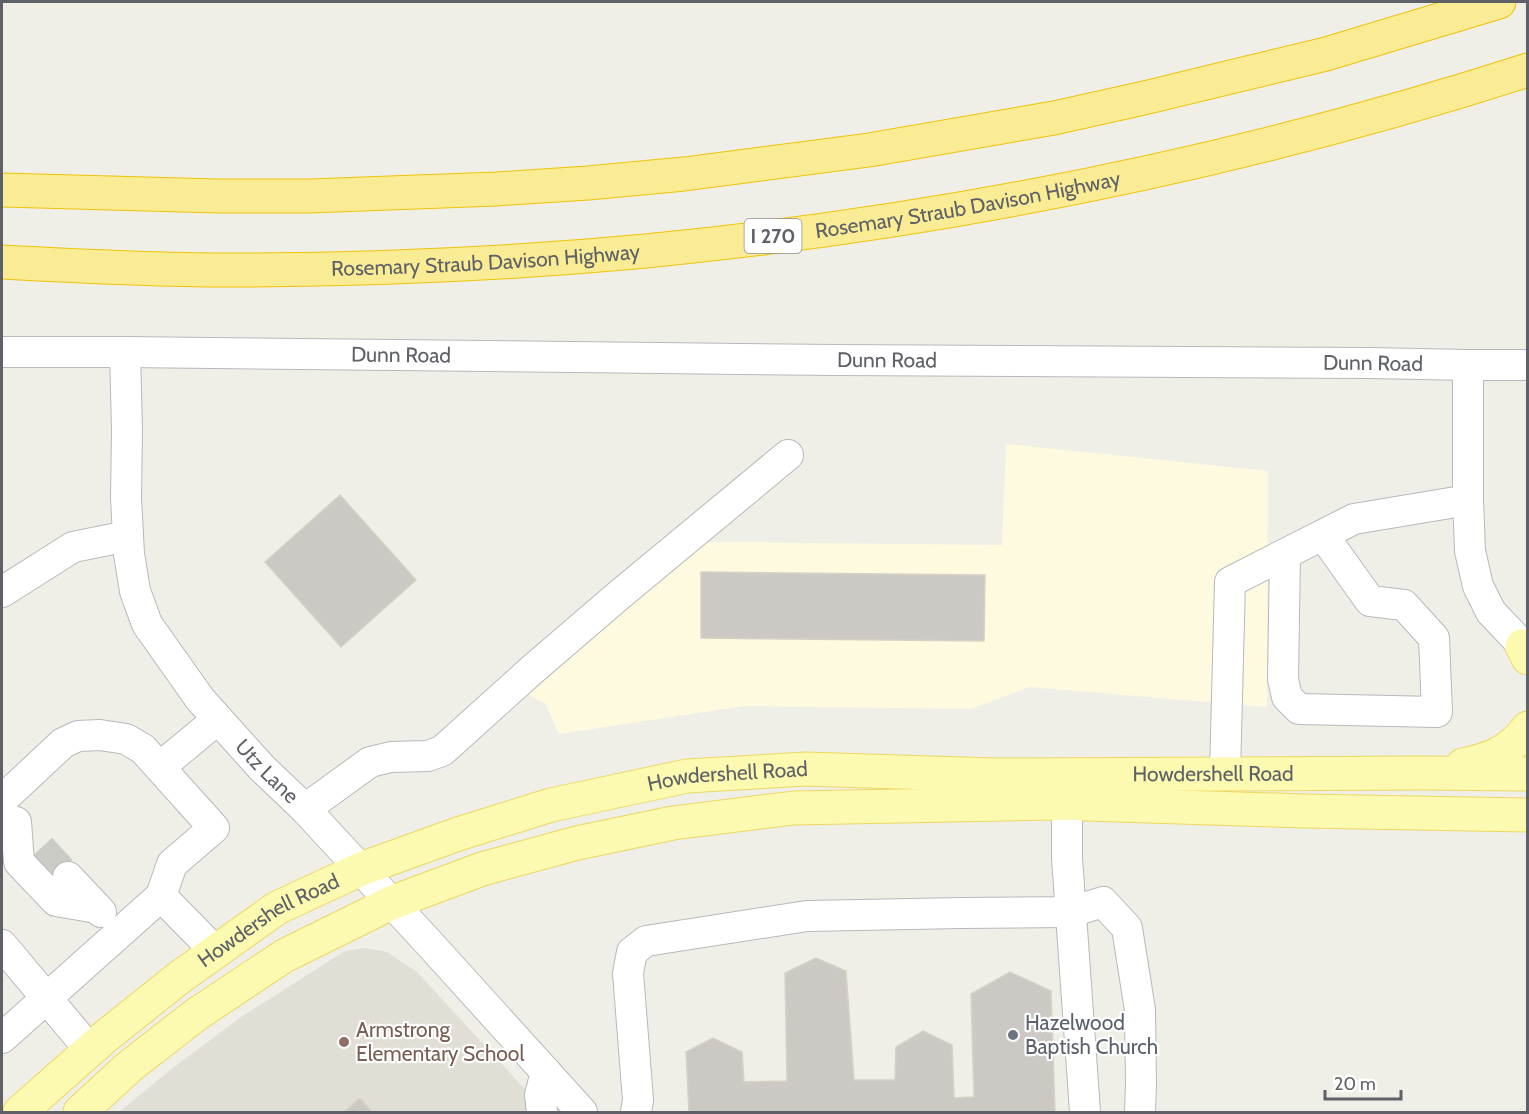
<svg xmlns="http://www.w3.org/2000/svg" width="1529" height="1114" font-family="Cabin,sans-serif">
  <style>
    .commercial { fill: #fdfadf }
    .education { fill: #e0ded5 }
    .building { fill: #ccc9c4; stroke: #d5d2c5; stroke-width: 1.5 }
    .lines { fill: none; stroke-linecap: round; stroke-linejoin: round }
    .minor-tunnel { stroke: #ccccc7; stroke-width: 30; stroke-dasharray: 30 15; stroke-linecap: butt }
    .minor-casing { stroke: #b7b8bd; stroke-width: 32 }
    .major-casing { stroke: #edd763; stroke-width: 35 }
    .highway-casing { stroke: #efc308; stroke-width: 35 }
    .minor { stroke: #fff; stroke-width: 30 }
    .major { stroke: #fcf9b0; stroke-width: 33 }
    .highway { stroke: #f9ec95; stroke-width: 33 }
    .worship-dot { fill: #6b7280; stroke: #fff; stroke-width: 2 }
    .education-dot { fill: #8d6e63; stroke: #fff; stroke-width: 2 }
    .labels { text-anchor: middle; stroke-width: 4.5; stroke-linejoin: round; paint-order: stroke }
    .shield { fill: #fff; stroke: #8e9095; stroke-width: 1.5 }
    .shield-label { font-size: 20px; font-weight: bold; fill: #5e6167 }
    .street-label { font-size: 21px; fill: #5e6167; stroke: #fff }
    .worship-label { font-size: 21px; fill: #5b616d; stroke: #fff; text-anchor: start }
    .education-label { font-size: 21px; fill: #785e54; stroke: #fff; text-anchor: start }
  </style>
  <rect width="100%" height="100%" fill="#f0efe7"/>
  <!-- commercial -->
  <path class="commercial" d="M1006,444l262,27 -1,236 -238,-20 -58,22 -227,-3 -185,28 -14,-31 -17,-8 175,-153 299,3z"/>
  <!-- education -->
  <path class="education" d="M365,948l22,4 30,20 129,140h-427l55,-45 67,-50 104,-66z"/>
  <!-- building -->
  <path class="building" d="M340,495l76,85 -75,67 -76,-85z
    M701,572l284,3 -1,66 -283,-3z
    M816,958l30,13 8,109h41l1,-33 27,-16 29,14 2,53 20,-1 -3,-103 39,-22 41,19 4,121h-366l-3,-60 27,-14 29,14 2,30 43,-1 -2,-108z
    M360,1098l12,14h-28z"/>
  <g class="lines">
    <!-- minor-tunnel -->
    <path class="minor-tunnel" d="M41,848l27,29"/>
    <!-- minor casing -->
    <g class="minor-casing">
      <g id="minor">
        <path id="s1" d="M2,352h123l711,8 533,3 99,2h60"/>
        <path id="s2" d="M125,352l2,78 -1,68 3,56 6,37 12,33 53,75 62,69 43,41 124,134 153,169"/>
        <path d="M1468,365v135l2,51 8,35 13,26 37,39"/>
        <path d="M1285,555l-2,124 4,18 12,12 138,3 -3,-74 -30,-33 -34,-4 -47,-66"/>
        <path d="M2,592l71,-45 55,-11"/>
        <path d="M160,767l58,-48"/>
        <path d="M1225,774l5,-192 124,-63 114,-19"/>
        <path d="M2,800l61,-57 15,-7 22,-1 26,4 17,10 71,79 -42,36 -11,32"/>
        <path d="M1067,804v54l18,254"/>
        <path d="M305,809l65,-47 21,-5 37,-1 14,-5 91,-82 85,-73 170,-141"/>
        <path d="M16,822l3,40 37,39 41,7"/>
        <path d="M68,877l33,35"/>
        <path d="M2,945l88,105"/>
        <path d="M2,1038l159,-142 55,56"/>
        <path d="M542,1112l-2,-17 6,-23"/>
        <path d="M636,1112l2,-12 -10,-127 4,-21 14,-11 161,-25 155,-3 109,-1 32,-10 24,26 13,82 1,74 -1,28"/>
      </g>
    </g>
    <!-- major casing -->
    <g class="major-casing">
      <g id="major">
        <path d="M1522,646l6,12"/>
        <path d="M1463,765c28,-6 47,-13 65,-37"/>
        <path id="s3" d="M20,1112l86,-76 74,-59 97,-69 84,-39 97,-35 93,-29 136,-29 119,-7 188,6 429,-2 105,1"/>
        <path d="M80,1112l50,-46 67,-52 87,-58 107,-53 91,-34 95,-26 96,-20 121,-15 261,-5 250,8 223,4"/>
      </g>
    </g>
    <!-- highway casing -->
    <g class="highway-casing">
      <g id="highway">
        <path d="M2,190l216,6h92l186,-7 92,-6 96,-9 185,-24 185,-32 90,-20 182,-44 173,-52"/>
        <path id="s4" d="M2,262c74,4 150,8 225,8 140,0 280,-6 419,-19 299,-29 596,-89 882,-181"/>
      </g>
    </g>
    <!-- minor -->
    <use href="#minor" class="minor"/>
    <!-- major -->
    <use href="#major" class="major"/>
    <!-- highway -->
    <use href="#highway" class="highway"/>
  </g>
  <!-- markers -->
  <circle class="worship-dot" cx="1013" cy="1035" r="6"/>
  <circle class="education-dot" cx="344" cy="1042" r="6"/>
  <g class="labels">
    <!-- shield labels -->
    <rect class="shield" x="744.5" y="219" width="57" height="34" rx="4.5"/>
    <g class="shield-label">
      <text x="773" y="243">I 270</text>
    </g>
    <!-- street labels -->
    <g class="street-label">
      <text dy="7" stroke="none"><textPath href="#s4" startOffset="970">Rosemary Straub Davison Highway</textPath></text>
      <text dy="7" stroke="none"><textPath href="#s4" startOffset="484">Rosemary Straub Davison Highway</textPath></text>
      <text dy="7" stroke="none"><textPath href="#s1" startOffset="399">Dunn Road</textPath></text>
      <text dy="7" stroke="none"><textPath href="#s1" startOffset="885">Dunn Road</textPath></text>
      <text dy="7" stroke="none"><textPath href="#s1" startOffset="1371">Dunn Road</textPath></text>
      <text dy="7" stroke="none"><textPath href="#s2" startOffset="465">Utz Lane</textPath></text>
      <text dy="7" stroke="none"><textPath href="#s3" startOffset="1287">Howdershell Road</textPath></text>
      <text dy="7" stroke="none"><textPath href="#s3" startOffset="801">Howdershell Road</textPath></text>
      <text dy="7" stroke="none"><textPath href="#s3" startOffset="315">Howdershell Road</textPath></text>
    </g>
    <!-- worship labels -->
    <g class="worship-label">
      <text x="1025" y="1030">Hazelwood<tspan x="1025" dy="24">Baptish Church</tspan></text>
    </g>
    <!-- education labels -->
    <g class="education-label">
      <text x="356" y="1037">Armstrong<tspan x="356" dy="24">Elementary School</tspan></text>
    </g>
  </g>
  <!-- border -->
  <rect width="1529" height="1114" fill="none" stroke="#5e6167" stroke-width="6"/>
  <!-- scale -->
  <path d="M1325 1090v9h76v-9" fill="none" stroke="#5e6167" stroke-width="3"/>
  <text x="1334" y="1090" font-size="18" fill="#5e6167" stroke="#ffffff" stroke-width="4.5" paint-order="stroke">20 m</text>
</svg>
